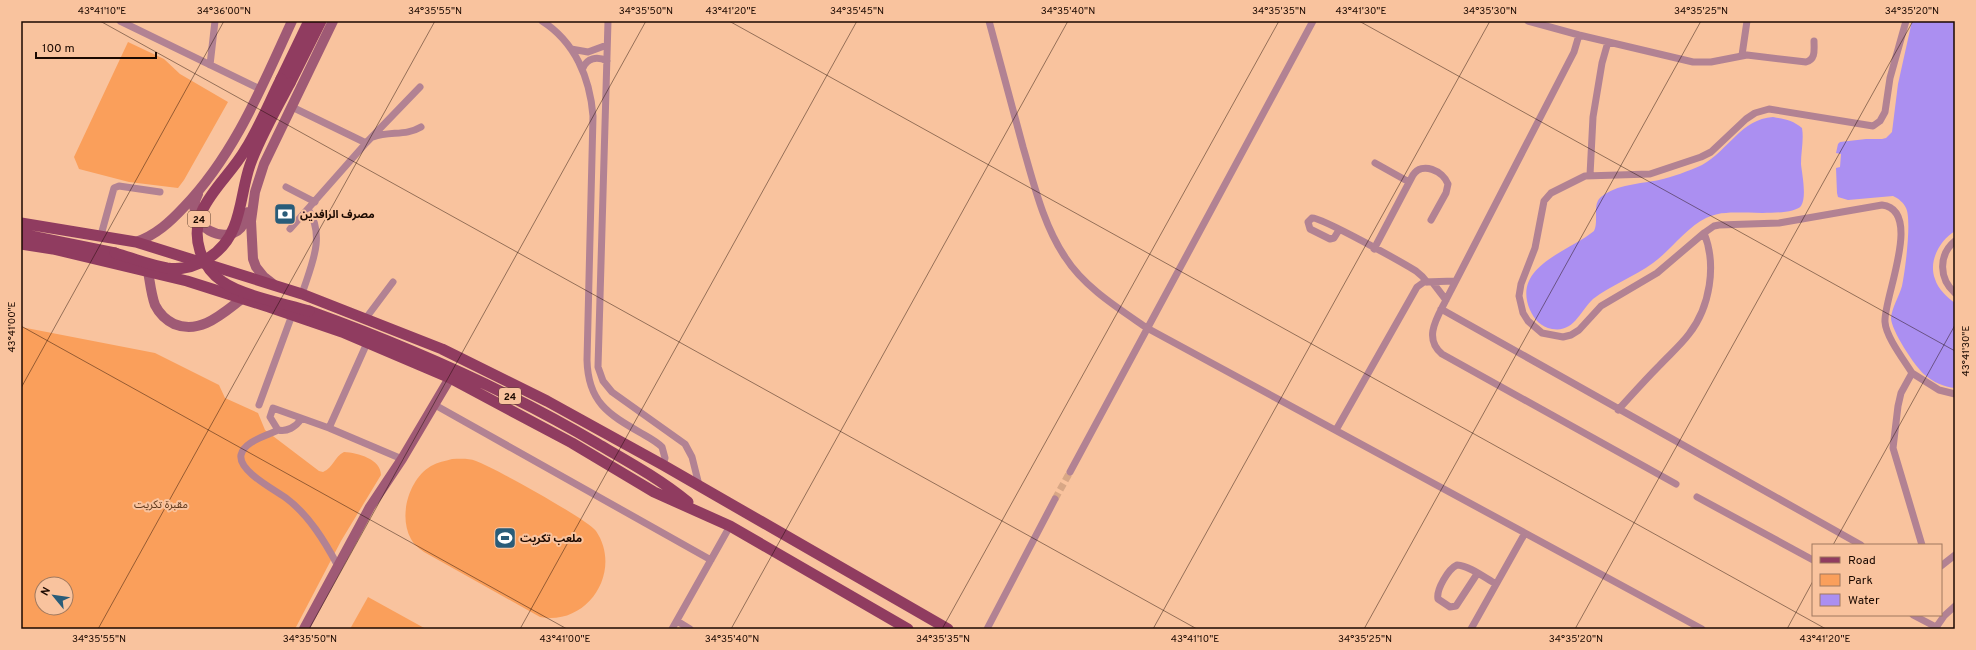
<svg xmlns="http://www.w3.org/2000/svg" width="1976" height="650" font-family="Overpass,'Noto Sans Arabic',sans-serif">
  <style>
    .green { fill: #fa9f5b; fill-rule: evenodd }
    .water { fill: #ab8ff1 }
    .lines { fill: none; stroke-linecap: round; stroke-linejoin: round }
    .street-tunnel { stroke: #d8a786; stroke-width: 7; stroke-dasharray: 7 3.5; stroke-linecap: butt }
    .street { stroke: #b28293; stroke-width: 7 }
    .secondary { stroke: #9f5a75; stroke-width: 10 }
    .primary { stroke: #903c60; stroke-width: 11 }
    .primary-bridge { stroke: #903c60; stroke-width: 11 }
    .ticks { fill: none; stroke: #1b0900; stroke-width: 1; stroke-opacity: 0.45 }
    .labels { text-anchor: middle; stroke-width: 4; stroke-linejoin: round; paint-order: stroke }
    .shield { fill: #f9c39e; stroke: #5e412f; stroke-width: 1 }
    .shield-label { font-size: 10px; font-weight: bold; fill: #1b0900 }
    .poi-label { font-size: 11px; font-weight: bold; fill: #1b0900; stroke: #f9c39e; text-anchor: start }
    .park-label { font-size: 11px; fill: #5d371a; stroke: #f9c39e }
    .neatline { fill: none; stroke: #1b0900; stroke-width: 1.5 }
    .ticks-label { font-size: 10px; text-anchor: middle; fill: #1b0900 }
  </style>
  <rect width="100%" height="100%" fill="#f9c39e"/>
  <!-- green -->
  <path class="green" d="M128,42l36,17 16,15 48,28 -44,78 -6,8 -49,-6 -50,-13 -5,-12z
    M21,327l134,26 64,32 6,13 33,15 7,17 54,41 4,1c11,-5 11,-15 21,-20 14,1 37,7 37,23l-40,66 -46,88h-274zM42,584h24v24h-24z
    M452,459c8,0 16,-1 24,2 17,6 111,58 120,70 27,40 -8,95 -56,86l-116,-65c-5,-4 -10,-7 -13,-13 -13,-23 -2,-60 20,-73 7,-4 14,-5 21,-7z
    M368,597l58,32h-76z"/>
  <!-- water -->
  <path class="water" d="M1912,21h43v210c-15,9 -27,30 -20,48 3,10 12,18 20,24v85c-11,-1 -22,-6 -30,-13 -10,-8 -34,-45 -34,-57 1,-11 8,-21 11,-32 3,-14 10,-66 4,-78 -2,-5 -8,-10 -13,-12l-45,4 -10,-3 -1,-4 -1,-25 4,-1 1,-13 -5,-1 2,-9 2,-2 26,-3h16l4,-1 6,-6 6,-48z
    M1773,117c11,2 20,3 29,11 2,12 -1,23 -1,36 1,10 6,33 0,42 -9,11 -61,5 -75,7 -6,0 -14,2 -20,5 -19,9 -36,33 -53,45 -19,14 -42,22 -60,36 -13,12 -19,34 -41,30 -11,-2 -18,-10 -22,-19 -19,-44 40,-59 64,-79 5,-10 -2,-27 7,-34 16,-13 39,-13 58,-17 13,-3 30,-9 43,-15 27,-15 39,-46 71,-48z"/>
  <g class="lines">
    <!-- street-tunnel -->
    <path class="street-tunnel" d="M1055,499l15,-27"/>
    <!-- street -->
    <path class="street" d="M120,21l140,68
      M542,21c33,21 48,57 51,95l-6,244c1,42 21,54 54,73 7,4 15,8 21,14l3,11 -2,7
      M608,21l-10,346 5,14 9,11 73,52 7,13 7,28
      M989,21c11,42 23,84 34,126 11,37 20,77 42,110 19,30 53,51 82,71l555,301
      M1528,21l51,14 114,27h18l36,-7 59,7c10,-3 8,-12 8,-21
      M1579,35l-5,17 -128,248c-9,18 -23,38 -4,54l234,130
      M571,49l17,3 19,-7
      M1742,55l5,-34
      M210,65l5,-44
      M583,68c4,-10 14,-12 24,-7
      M292,107l74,36
      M373,137c17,-6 33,-1 48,-10
      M1375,163l34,19
      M1590,175l3,-58 9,-54 6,-21
      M286,187l29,15
      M290,229l76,-86 54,-56
      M1339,230l-5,8 -4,1 -20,-10 -2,-7 4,-4c9,-1 91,45 104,53 4,3 8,7 11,11
      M1704,233l-47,40 -56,33 -22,24 -8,5 -8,2 -21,-4 -14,-12 -5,-8 -4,-17 2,-12 14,-36 9,-47 7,-8 34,-17 65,-2 51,-17 10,-5 35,-33 9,-6 14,-4 104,17 7,-5 5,-9 5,-34 16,-57
      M101,235l13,-47 5,-2 41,6
      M1955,241c-17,14 -16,38 0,52
      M1374,249l39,-74c9,-14 30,-4 35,9l-2,9 -15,27
      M1433,283l13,17
      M302,294c9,-29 24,-57 6,-85
      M1441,309l420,236
      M366,318l27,-36
      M259,405l33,-90
      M435,405l276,155
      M1618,410c13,-14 26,-29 40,-43 10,-11 22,-21 31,-33 21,-27 28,-69 15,-101l10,-7 5,-1 60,-2 103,-18c42,5 1,94 3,117 1,15 19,38 27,51
      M301,419c-5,8 -14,13 -23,11 -11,6 -34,11 -37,25 -3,16 34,35 45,43 23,17 39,44 52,68
      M329,428l38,-85
      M278,430l-8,-13 3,-9 56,20 73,31
      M1336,430l81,-143 7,-5 31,-1
      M1070,472l243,-451
      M1697,497l116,63
      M1922,545l-29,-97 5,-42 3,-13 11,-20 27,17 16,4
      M1941,566l14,-11
      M1477,574l-21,32 -6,1 -12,-8c-2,-9 10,-30 19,-34 13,1 28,13 39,19
      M1913,615l23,12
      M677,621l13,8
      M672,629l58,-103
      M987,629l68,-130
      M1471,629l54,-96
      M1935,629l9,-13 11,-10"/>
    <!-- secondary -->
    <path class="secondary" d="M198,194c-17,32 32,56 46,29 2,-3 3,-8 4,-11
      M136,242c20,-7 34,-20 48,-35 51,-53 78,-121 108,-186
      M148,271c2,11 3,23 7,34 4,8 11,15 19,19 27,11 49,-11 69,-26
      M273,284l-9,-7 -8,-10 -3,-8 -2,-38 4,-29 9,-28 69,-143
      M304,629l66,-122 32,-48 48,-81"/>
    <!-- primary -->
    <path class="primary" d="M281,79l28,-58
      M290,83l31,-62
      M21,223l115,19 166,52 140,55 105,52 116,64 285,164
      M21,234l94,19
      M21,244l32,5 134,32 82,26 73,25 108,46 122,65 82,49 76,34 178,103
      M309,311c100,36 198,79 289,133 31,18 62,35 90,58"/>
    <!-- primary-bridge -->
    <path class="primary-bridge" d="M281,79c-12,24 -22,49 -36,71 -19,33 -59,58 -45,101 4,12 11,23 23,31 18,13 63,22 86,29
      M115,253c17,5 35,12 52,15 29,4 57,-15 67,-41 8,-20 9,-42 16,-62 10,-28 26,-55 40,-82"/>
  </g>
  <!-- ticks -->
  <path class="ticks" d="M100,21l1097,608M729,21l1097,608M1359,21l596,330M21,326l546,303M21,388l203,-367M1833,545l122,-220M98,629l337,-608M309,629l337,-608M520,629l337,-608M731,629l337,-608M942,629l337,-608M1153,629l337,-608M1364,629l337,-608M1575,629l338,-608M1787,629l26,-48"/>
  <!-- icons -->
  <defs>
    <g id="bank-square" transform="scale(1.15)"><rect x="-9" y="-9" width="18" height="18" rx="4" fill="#295c79" stroke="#f9c39e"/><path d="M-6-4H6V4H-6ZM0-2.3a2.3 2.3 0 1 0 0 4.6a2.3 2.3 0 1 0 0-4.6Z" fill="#fff"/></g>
    <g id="stadium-square" transform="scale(1.15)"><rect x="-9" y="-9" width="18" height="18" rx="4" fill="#295c79" stroke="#f9c39e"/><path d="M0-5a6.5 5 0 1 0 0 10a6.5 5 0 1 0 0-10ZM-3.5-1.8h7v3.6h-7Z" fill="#fff"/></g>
  </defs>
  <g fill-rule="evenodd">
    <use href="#bank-square" x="285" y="214"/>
    <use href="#stadium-square" x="505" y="538"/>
  </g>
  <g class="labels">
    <!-- shield labels -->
    <g class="shield">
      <rect x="188" y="211" width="22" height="16" rx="3"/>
      <rect x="499" y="388" width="22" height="16" rx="3"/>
    </g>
    <g class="shield-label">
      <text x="199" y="223">24</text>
      <text x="510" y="400">24</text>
    </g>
    <!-- poi labels -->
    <g class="poi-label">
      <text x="300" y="218">مصرف الرافدين</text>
      <text x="520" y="542">ملعب تكريت</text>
    </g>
    <!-- park labels -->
    <g class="park-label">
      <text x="161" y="508">مقبرة تكريت</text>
    </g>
  </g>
  <!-- border -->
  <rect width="1976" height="650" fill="none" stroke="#f9c39e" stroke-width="44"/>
  <!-- legend -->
  <rect x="1812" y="544" width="130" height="72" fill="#f9c39e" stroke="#a0795f"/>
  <rect x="1820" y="557" width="20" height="6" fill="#903c60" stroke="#a0795f"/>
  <text x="1848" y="564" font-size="12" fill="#1b0900">Road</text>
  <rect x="1820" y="574" width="20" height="12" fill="#fa9f5b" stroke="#a0795f"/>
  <text x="1848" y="584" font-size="12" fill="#1b0900">Park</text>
  <rect x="1820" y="594" width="20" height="12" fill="#ab8ff1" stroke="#a0795f"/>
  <text x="1848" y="604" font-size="12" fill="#1b0900">Water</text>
  <!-- north arrow -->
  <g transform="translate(54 596) rotate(299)"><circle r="19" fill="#f9c39e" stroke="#a0795f"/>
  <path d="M0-3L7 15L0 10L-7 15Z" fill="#295c79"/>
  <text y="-6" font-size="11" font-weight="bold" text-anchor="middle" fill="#1b0900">N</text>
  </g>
  <!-- scale -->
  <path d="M36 52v6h120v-6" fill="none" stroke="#1b0900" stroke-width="2"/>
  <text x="42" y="52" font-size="12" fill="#1b0900" stroke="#f9c39e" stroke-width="3" paint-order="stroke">100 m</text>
  <rect x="22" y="22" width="1932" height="606" class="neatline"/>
  <g class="ticks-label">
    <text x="102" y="14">43°41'10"E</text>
    <text x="224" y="14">34°36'00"N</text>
    <text x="435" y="14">34°35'55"N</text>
    <text x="646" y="14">34°35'50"N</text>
    <text x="731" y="14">43°41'20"E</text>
    <text x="857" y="14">34°35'45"N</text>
    <text x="1068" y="14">34°35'40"N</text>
    <text x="1279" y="14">34°35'35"N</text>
    <text x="1361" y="14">43°41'30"E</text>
    <text x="1490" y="14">34°35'30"N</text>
    <text x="1701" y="14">34°35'25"N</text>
    <text x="1912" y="14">34°35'20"N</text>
    <text transform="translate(11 327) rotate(-90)" y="4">43°41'00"E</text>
    <text transform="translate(1965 351) rotate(-90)" y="4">43°41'30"E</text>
    <text x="99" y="642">34°35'55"N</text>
    <text x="310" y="642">34°35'50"N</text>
    <text x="565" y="642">43°41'00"E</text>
    <text x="732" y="642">34°35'40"N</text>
    <text x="943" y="642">34°35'35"N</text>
    <text x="1195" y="642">43°41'10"E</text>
    <text x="1365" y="642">34°35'25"N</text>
    <text x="1576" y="642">34°35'20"N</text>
    <text x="1825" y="642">43°41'20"E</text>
  </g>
</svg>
